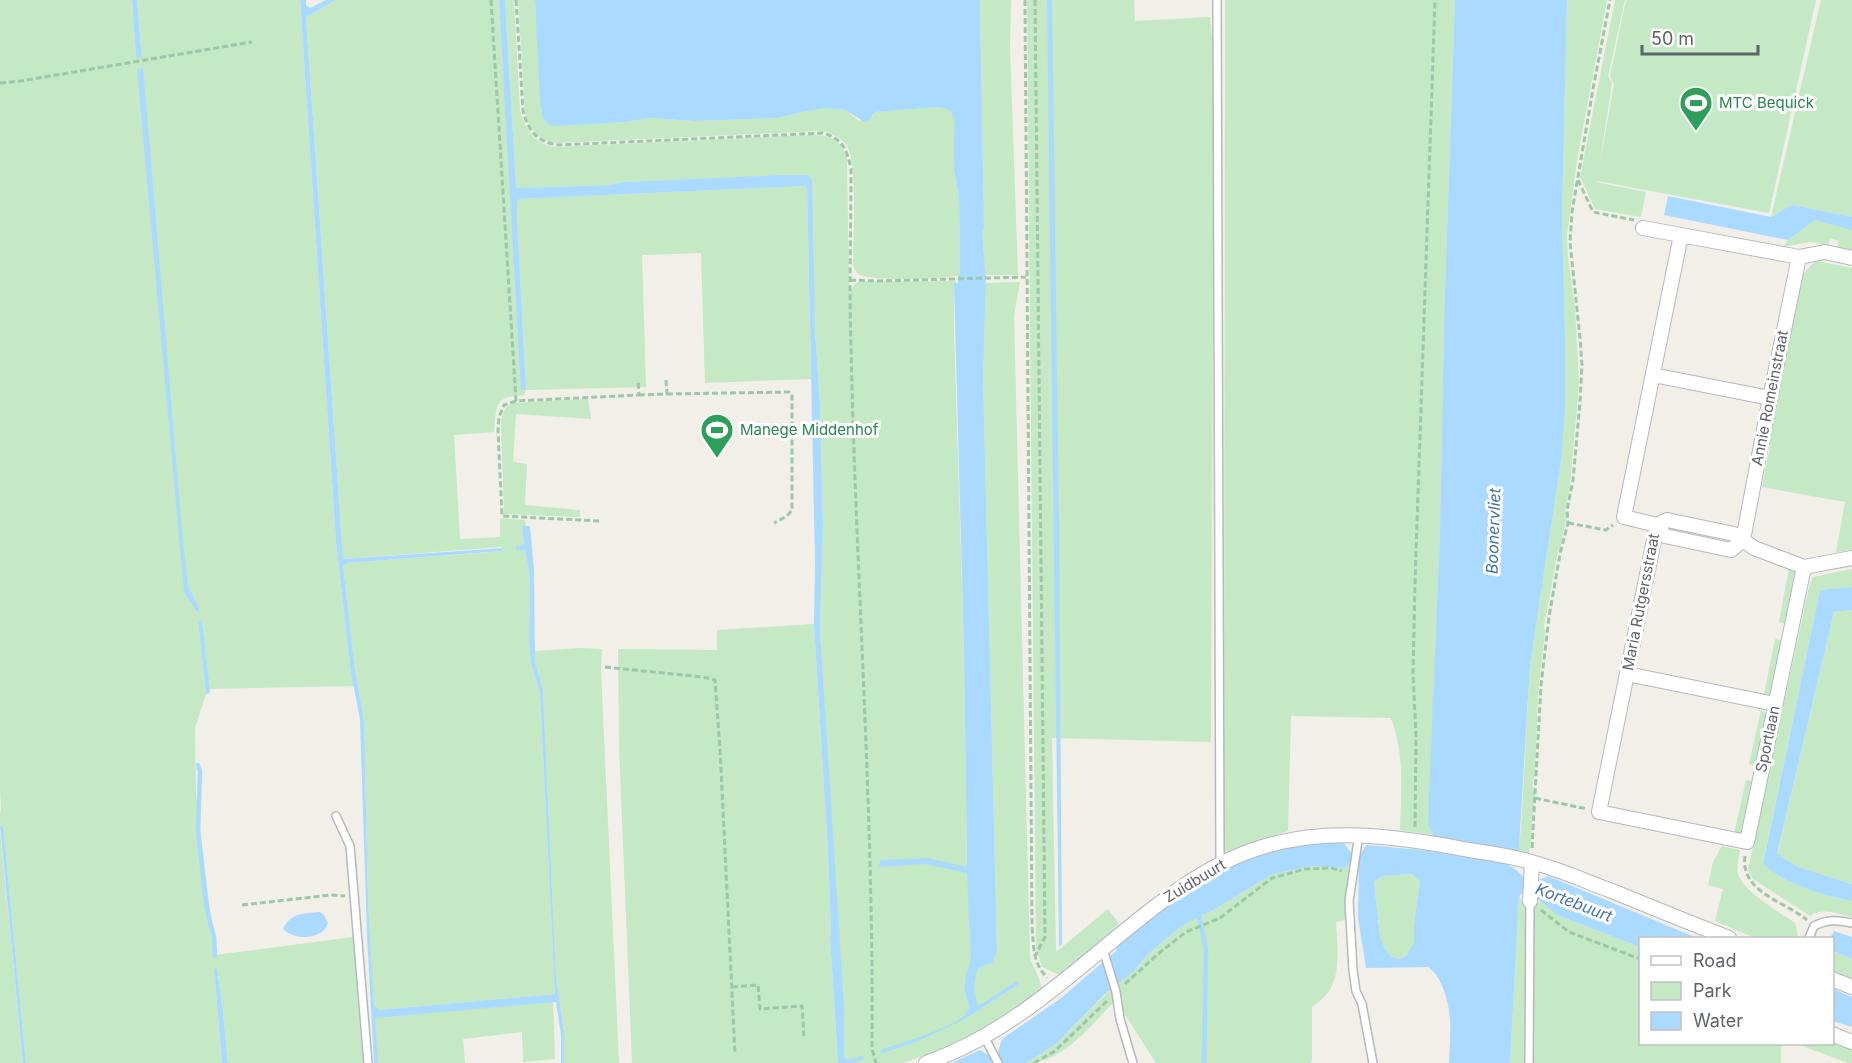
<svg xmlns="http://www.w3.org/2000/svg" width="1852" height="1063" font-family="Inter,sans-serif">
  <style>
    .green { fill: #c5e8c5 }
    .water { fill: #aadaff; fill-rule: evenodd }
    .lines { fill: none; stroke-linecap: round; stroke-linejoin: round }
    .stream { stroke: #aadaff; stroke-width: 4.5 }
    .lane-casing { stroke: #b5b8bc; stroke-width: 10 }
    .street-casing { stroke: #b5b8bc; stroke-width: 16 }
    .path { stroke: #9cc7a9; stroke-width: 3; stroke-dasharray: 6 3; stroke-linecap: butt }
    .lane { stroke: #fff; stroke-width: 7 }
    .street { stroke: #fff; stroke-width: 14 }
    .labels { text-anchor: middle; stroke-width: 6; stroke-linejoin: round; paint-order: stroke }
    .leisure-label { font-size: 15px; fill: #27864d; stroke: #fff; text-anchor: start }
    .street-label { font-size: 15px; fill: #5f6368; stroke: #fff }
    .water-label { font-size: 16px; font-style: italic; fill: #4174aa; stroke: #fff }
  </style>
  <rect width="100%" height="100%" fill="#f1efe8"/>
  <!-- green -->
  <path class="green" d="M0,0h132l4,58h6l-5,-58h163l36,542 15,131 4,13 -146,3 -7,-68 -4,1 8,72 -11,34 1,66 19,161 138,-18 10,126h-135l-5,-51 -6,-44 -3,1 8,94h-196l-23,-237h-3v-14l1,-1 -1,-22z
    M336,0h163l12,194 15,196 -9,-175v-11l2,-5 285,-13 3,2 4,191 -106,4 -4,-130 -59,2 4,132 -120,3 -2,5c-31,2 -27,10 -30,37l-40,3 6,104 40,-2v-19l25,2 1,6h-4l2,19 -7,5h8l4,21 1,18 -1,53 2,21 9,30 15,301 -176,16 -5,-4 -6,-106 -4,-179 -10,-59 -11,-96 2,-3 136,-10 21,-2 2,-2 -3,-2 -158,12 -37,-542z
    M505,0h9l6,110c5,19 15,35 36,37l254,-12c21,0 29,3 37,23l2,133h2l3,-6 4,-3 98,-1v2h-2v47l10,323 3,220 26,89 4,-11 -14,-575 3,-93 34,-1 -6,34 16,642c4,12 13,22 11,35l-42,28 -58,28 -38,14h-271l-13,-316 -1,-98 99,1v-20l97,-6 14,228 3,81 -1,3 7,112 6,-29 -23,-389 3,-105 -3,-121 -5,-73 -7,-156 -185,7 -13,3 -92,3 -2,-2z
    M518,0h17l7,113 16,13 67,-4 25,-4 45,3 83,-3 24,-6 22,-4 22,2 13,11 15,-5v-4l66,-5 11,4 3,9v49l5,29 1,77c-13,4 -83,6 -97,1 -7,-2 -10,-7 -10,-14 0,-26 5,-96 -6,-116 -6,-9 -17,-14 -27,-15l-263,12 -10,-2 -10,-6 -8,-10 -4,-12z
    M980,0h31l-1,48 8,227h-33l-3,-46 2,-1z
    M1027,0h107l1,21 75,-4 4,43 -3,682 -159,-4 4,214 52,-43 11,15 -39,35 -21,16 -17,-8 -6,-19z
    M1225,0h230l-11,320 -4,212 -12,292 5,11 -33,-5c1,-38 5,-76 -9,-112l-100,-2 -3,115 -62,21 -2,-2z
    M1567,0h40l-30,160 -10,75 1,23 7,50 4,76 -9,101 -5,26 2,3 -7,36 -2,1 -14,75 1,6 -7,61 -3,81 -3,11 3,10 -3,23 -1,21 -3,17 -10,-4 3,-24 9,-163 31,-204 4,-129 -3,-115z
    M1615,0h10l-17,76 4,7 -13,86 15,-85 -4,-8 16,-76h190l-47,213 -172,-32 -1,1 50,10 -5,25 -46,-8 -15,-32z
    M1821,0h31v250l-15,-3 2,-6 -9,-3 -2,7 -18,-3 -27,5 5,-7 27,-20 12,2 25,-5 -59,-12c-9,2 -14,9 -22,12z
    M1817,261l35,7v282l-16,2 9,-50 -83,-15 8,-41 -2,-2 35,-169 8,-10z
    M588,399l3,20 -75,-5 -3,48 14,2 -2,41 55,5v7l-76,-3 -3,-92c2,-9 3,-16 12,-19z
    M1789,568l7,4 -10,52 -7,-2z
    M1852,569v18l-32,3 -57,273c26,24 56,31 89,38v16c-13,-3 -30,-10 -42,-1l-57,-37 -5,-9 61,-283 4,-10z
    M1852,610v274l-54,-17 -21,-12 57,-243z
    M1775,639l8,2 -12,54 -7,-1z
    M580,648l22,1 -1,21 18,393h-55v-32l-8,-53 -13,-289 -8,-27v-11z
    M1761,710l6,4 -9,51 -9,-1z
    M1746,780l8,2 -12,50 -8,2z
    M0,831l23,232h-23z
    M1722,846l18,4c-1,7 -4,16 -2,24 6,18 41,38 57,49l3,12 -2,3h-41l-40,-17 8,-32 -15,-4 5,-23z
    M1350,862l-1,57 -13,3c1,22 6,53 -9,72 -4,5 -10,9 -15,13v54l-2,2h-154l-30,-47 -13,-13c-24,24 -50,60 -87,60l30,-19 51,-51 26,-21 14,-17 32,-27 20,-12 11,-4 63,-38 38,-8 31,2 4,-1z
    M1414,874l6,7 -6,43v20l-8,12 -7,3 -7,-2 -7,-8 -5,-13 -6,-54 8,-6z
    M1519,896l7,13 15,-8 16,14 83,32v97h141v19h-271z
    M1832,951l20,8v21l-19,-7z
    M553,998l2,61 -32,3 -1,-30 -59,7 2,24h-87l-5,-50z
    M1832,1043l20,7v13h-4l-51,-19z"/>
  <!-- water -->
  <path class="water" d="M132,0h5l5,58h-6z
    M300,0h6v5l4,3 16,-8h10l-30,17 37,542 161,-11 -2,3 -156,12 -3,3 11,96 10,59 4,179 6,106 5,4 176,-16 -15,-301 -9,-30 -2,-21 1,-53 -1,-18 -4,-21h-8l-2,-2 2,-2 7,-1 -2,-19h8l4,44 1,92 8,27 13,289 8,53v32h-3v-28l-5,-33 -181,16 3,45h-4l-7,-128 -7,-216 -9,-46 -15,-131z
    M499,0h6l11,186 2,2 92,-3 13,-3 164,-7h21l4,5 3,151 5,73 3,121 -3,105 24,377v51l4,2 15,-4 1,3c-7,4 -17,4 -26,4l-8,-127 1,-3 -3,-81 -14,-228 1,-63 -8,-373 -3,-2 -285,13 -2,5v11l9,175h-5z
    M535,0h445l4,228 -2,2 4,53 -3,93 14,575 -4,11 -15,7c-4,11 -6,25 0,36h2l36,-24h2l2,2 -57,37 -45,21 -35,12 -2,-2 1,-2c18,-5 71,-22 83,-34 2,-3 4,-6 5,-8 -8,-14 -6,-32 1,-46l-4,-88 -42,-9 -46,3 1,-7 48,-2 39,9 -3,-214 -10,-370h4v-8h2l-1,-77 -5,-29v-49l-3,-9 -11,-4 -65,5 -5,8 -6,2 -18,-12 -22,-2 -22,4 -24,6 -83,3 -45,-3 -25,4 -66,4 -10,-1 -6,-7 -3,-16z
    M1047,0h5l7,521 3,423 -3,3z
    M1455,0h112l-5,217 3,115v74l-4,55 -31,204 -11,182 -1,5 -8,-2 -2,15c21,10 13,24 40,11l149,62h-57v9l-83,-32 -31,-26 -7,7 -9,167h-61c1,-27 4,-47 -5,-72 -4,-11 -7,-17 -16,-24l-62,1 -8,-50 1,-54 -9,-2 -4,5 -4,1 -31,-2 -38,8 -63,38 -11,4 -20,12 -32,27 -14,17 -27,21 -50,51 -30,19h-74l28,-13 10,6 8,-4 4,-13 58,-40 56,-48 1,-4c44,-40 98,-81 157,-96 23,-6 45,-8 69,-9l8,11 9,2 6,-10 66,6 1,-16 -5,-11 1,-30 11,-262 4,-212zM1413,874l7,7 -6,43v19l-8,13 -7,3 -7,-2 -7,-8 -5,-13 -6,-54 8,-6z
    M143,68l40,474 5,44 11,22v4h-2l-13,-20 -47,-523z
    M1668,196l103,21c8,-3 13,-10 22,-12l59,12v13l-37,-10 -27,20 -124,-25z
    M1852,587v23l-18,2 -57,242 21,13 54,17v17c-33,-7 -63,-15 -89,-37l57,-274z
    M202,620l8,73 -4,1 -8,-72z
    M0,826h3l23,237h-3z
    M320,912l4,3 4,8c-5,17 -33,18 -45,6 8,-17 21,-15 37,-17z
    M1834,931l18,6v22l-19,-8 -1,-13h-2z
    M217,968l6,44 5,51h-6l-8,-94z
    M1833,989l19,8v30l-19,-6z"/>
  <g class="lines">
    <!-- stream -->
    <path class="stream" d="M198,765l2,7 -2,59 8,71 4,20 4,15 1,19
      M1199,916l7,33 -2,114"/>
    <!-- lane casing -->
    <g class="lane-casing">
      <path id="lane" d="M1217,0l3,864
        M336,816l14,30 18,217
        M1359,834l-10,67 4,69 3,21 6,13 11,59
        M1809,938l5,-12c14,-7 23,-6 38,-3
        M1103,949l13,43 4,27 13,44
        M985,1038l13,25
        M1529,1063l1,-162"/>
    </g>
    <!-- street casing -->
    <g class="street-casing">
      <path id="street" d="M1643,228l38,7
        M1799,257l-29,141 -27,142 11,8 50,19
        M1852,258l-27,-6 -26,5 -118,-22 -57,282 33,8 -58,287 148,30 57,-275 48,-9
        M1653,375l117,23
        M1667,520l67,14 9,6 -12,10 -66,-14 -8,-11z
        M1627,674l148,30
        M1530,901l2,-39
        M1832,979l20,8
        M1832,1034l20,8
        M926,1063c92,-32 158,-103 234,-160 27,-21 58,-40 90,-52 71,-26 147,-15 219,-1 20,3 42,6 62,12 28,7 54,19 81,29 39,16 78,32 117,47"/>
    </g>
    <!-- path -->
    <path class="path" d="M491,0l25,401 123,-6 -1,-15
      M516,0l7,110c4,20 15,33 36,35l264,-12c20,6 24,17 28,36 0,59 -2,118 0,177 5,234 23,469 21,703l4,14
      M1025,0l7,926c2,22 0,35 15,52
      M1035,0l10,937 -10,19
      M0,83l21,-2 231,-39
      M1578,180l15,32 41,8
      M850,280l28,1 148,-4
      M667,394l122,-2 3,2v116l-5,6 -13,7
      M639,395l28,-1 -1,-14
      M516,401l-12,4 -5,12 -1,13 4,86 97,5
      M1568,523l38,7 7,-5
      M605,667l98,10 12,3 5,69 15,305
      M1535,798l52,11
      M1415,827l1,-92 -3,-60 2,-93 20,-582
      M1532,848l9,-163 8,-68 11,-63 8,-31 -1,-13 6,-30 7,-78 2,-37 -2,-27 -10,-96 2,-30 21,-123 17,-89
      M1745,856c-5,36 39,45 62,64
      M242,905l88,-10 15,1
      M1541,910l28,22 71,27
      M1125,984l33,-30 28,-22 34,-14 52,-40 33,-9 26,-1 11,3
      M732,987l26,-2 2,24 42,-3 2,30
      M1034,1063l21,-12 52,-50"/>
    <!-- lane -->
    <use href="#lane" class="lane"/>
    <!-- street -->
    <use href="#street" class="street"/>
  </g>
  <!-- icons -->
  <defs>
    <g id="stadium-pin" transform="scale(1.725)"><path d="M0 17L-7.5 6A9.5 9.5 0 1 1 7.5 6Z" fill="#2e9e5b" stroke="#fff"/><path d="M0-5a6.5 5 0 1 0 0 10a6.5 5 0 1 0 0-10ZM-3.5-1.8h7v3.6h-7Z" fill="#fff"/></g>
  </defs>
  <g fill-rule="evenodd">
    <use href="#stadium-pin" x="1696" y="103"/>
    <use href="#stadium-pin" x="717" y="430"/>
  </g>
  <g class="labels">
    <!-- leisure labels -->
    <g class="leisure-label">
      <text x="1719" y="108">MTC Bequick</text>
      <text x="740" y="435">Manege Middenhof</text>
    </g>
    <!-- street labels -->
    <g class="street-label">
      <text transform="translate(1770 398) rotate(-79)" y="5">Annie Romeinstraat</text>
      <text transform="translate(1641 602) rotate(-79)" y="5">Maria Rutgersstraat</text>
      <text transform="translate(1768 739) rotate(-78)" y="5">Sportlaan</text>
      <text transform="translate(1195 881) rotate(-31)" y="5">Zuidbuurt</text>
    </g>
    <!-- water labels -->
    <g class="water-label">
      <text transform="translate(1493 531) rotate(-88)" y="6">Boonervliet</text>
      <text transform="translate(1574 902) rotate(21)" y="6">Kortebuurt</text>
    </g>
  </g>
  <!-- legend -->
  <rect x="1639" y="937" width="195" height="108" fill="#ffffff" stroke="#bfc1c3" stroke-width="1.5"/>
  <rect x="1651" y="956" width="30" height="9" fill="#ffffff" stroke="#bfc1c3" stroke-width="1.5"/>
  <text x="1693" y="967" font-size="18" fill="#5f6368">Road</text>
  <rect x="1651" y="982" width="30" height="18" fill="#c5e8c5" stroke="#bfc1c3" stroke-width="1.5"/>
  <text x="1693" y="997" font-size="18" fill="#5f6368">Park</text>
  <rect x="1651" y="1012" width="30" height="18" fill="#aadaff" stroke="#bfc1c3" stroke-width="1.5"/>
  <text x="1693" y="1027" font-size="18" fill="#5f6368">Water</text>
  <!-- scale -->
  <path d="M1642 45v9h116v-9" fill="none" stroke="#5f6368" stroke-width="3"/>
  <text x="1651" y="45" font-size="18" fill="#5f6368" stroke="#ffffff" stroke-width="4.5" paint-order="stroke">50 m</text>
</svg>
